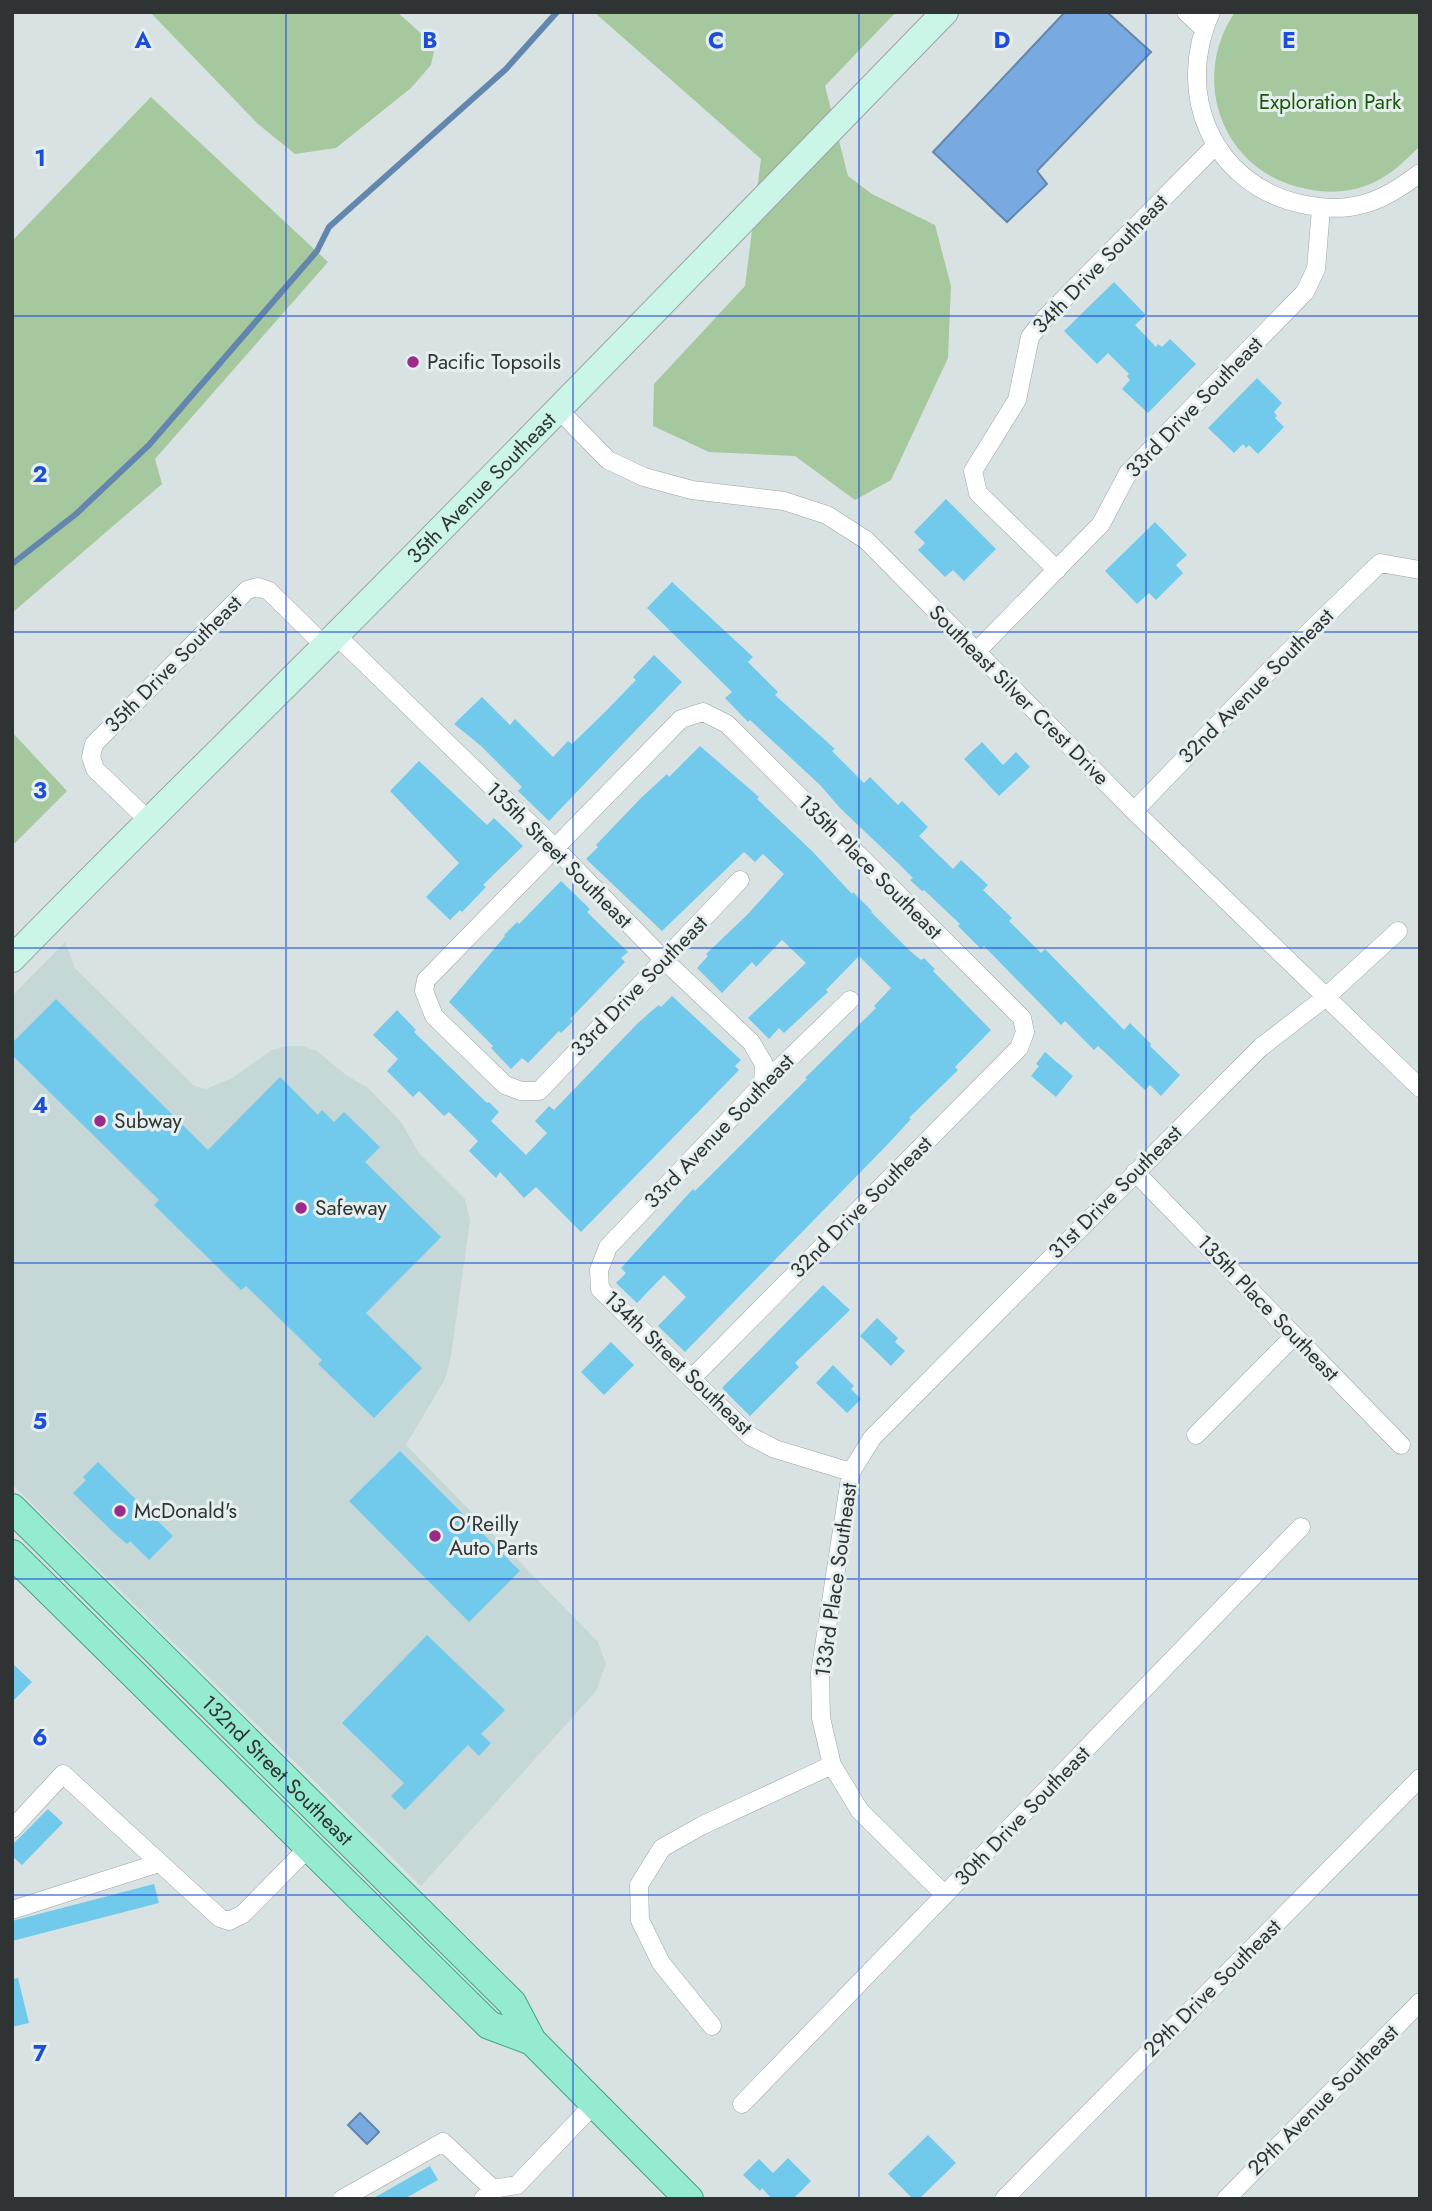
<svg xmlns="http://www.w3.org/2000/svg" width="1432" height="2211" font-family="Jost,sans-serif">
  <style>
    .built { fill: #c5d7d7 }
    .green { fill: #a5c89e }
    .water { fill: #78aae1; stroke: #6286ad; stroke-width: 2 }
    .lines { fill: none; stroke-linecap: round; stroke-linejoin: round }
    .stream { stroke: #6286ad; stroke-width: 6 }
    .building { fill: #71caeb }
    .street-casing { stroke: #9ca4a4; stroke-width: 19 }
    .secondary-casing { stroke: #9ca4a4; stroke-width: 28 }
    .primary-casing { stroke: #43a284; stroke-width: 30 }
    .street { stroke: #fff; stroke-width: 18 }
    .secondary { stroke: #caf5e7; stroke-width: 26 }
    .primary { stroke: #94ebcf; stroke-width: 28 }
    .grid { fill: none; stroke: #1d4ed8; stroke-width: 2; stroke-opacity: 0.55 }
    .poi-dot { fill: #9b2b89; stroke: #e6efef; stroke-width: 2.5 }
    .labels { text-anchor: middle; stroke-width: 6; stroke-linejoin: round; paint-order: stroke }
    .park-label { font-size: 21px; fill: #185805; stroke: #e6efef }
    .street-label { font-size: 21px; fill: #303333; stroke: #e6efef }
    .poi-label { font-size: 21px; fill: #303333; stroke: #e6efef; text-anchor: start }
    .grid-label { font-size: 23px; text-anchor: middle; font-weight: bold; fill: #1d4ed8; stroke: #e6efef; stroke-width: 6; stroke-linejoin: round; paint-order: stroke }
  </style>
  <rect width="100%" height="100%" fill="#d9e2e2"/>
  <!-- built -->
  <path class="built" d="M65,942l10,26 119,118 12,3 26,-11 40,-28 14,-4h16l15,5 29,24 22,13 33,34 18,31 46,46 5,22 -19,135 -6,23 -39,66 192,197 8,22 -10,27 -175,195 -409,-402v-488z"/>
  <!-- green -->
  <path class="green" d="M150,12h247l38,34 -4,19 -20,23 -75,60 -41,6 -37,-30z
    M594,12h302l-71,74 23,90 24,18 63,31 16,61 -3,72 -57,122 -36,20 -60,-44 -86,-4 -56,-26 1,-42 91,-98 16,-127z
    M1235,12h185v134c-17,17 -32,32 -55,40 -18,7 -40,7 -58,3 -83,-15 -119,-108 -72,-177z
    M151,97l177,165 -173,197 7,25 -150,129v-372z
    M12,732l55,59 -55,55z"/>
  <!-- water -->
  <path class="water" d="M1065,12h42l44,40 -114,119 10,13 -40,38 -74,-70z
    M360,2113l19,19 -12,12 -19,-19z"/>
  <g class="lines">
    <!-- stream -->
    <path class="stream" d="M12,564l64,-50 73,-69 168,-194 12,-24 177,-158 51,-57"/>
  </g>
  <!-- building -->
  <path class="building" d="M1114,282l32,33 -11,10 21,22 2,-3 4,3 8,-8 26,25 -48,49 -26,-24 8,-9 -3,-4 2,-2 -21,-21 -11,11 -33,-33z
    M1257,378l25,25 -8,9 3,4 -2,2 9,9 -26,27 -9,-9 -3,3 -3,-4 -9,9 -26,-25z
    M946,499l50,50 -32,32 -11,-11 -8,7 -27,-27 7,-7 -11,-11z
    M1155,522l32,33 -11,10 7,8 -27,27 -7,-7 -12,11 -32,-33z
    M672,582l81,75 -5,5 30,30 -3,3 60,54 -3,2 32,32 6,-6 28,28 4,-4 26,26 -9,9 34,33 8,-9 27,25 -5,5 29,28 -3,3 32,32 4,-4 79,81 6,-7 21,21 -1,2 30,29 -19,21 -11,-11 -5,5 -47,-44 -4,4 -29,-29 -4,4 -77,-79 -3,3 -23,-23 2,-2 -36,-34 -2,1 -12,-11 3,-2 -13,-13 -60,-57 -20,-23 -70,-65 -2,2 -23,-24 7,-6 -85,-84z
    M654,655l28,27 -133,139 -31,-30 4,-4 -41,-41 -27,-22 28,-27 28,28 5,-6 38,38 15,-16 4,3 33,-32 31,-32 -3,-3z
    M982,742l21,23 13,-13 14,15 -31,29 -35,-37z
    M700,746l59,51 -2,2 55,52 40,43 1,-2 19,19 -1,1 39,39 11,9 3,-2 11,11 -2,2 58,59 -36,37 3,3 -49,48 2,1 -24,26 -202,207 -27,-26 28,-29 -22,-22 -27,28 -21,-20 10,-10 -5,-5 72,-79 2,2 112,-112 -2,-1 71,-70 -2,-2 17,-18 -32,-32 -33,34 2,2 -44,41 -5,-5 -10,11 -21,-21 58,-55 -24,-23 -26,27 -4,-5 -30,31 -25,-25 11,-12 -2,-2 41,-39 37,-41 -21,-20 -8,8 -11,-10 -82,79 -76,-72 12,-12 -2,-2 44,-46 27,-25 2,3z
    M419,761l68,64 7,-7 29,28 -40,39 3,2 -24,25 -2,-2 -10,10 -24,-23 33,-34 -69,-72z
    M561,881l29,28 -3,3 41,40 -7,6 4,4 -55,57 3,2 -12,12 -2,-2 -31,32 -6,-5 -11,11 -20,-21 2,-2 -44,-44 56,-66 -1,-1 13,-13 2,2z
    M672,996l69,64 -6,6 4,4 -158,162 -45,-45 -12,11 -24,-26 -4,6 -27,-27 9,-10 -29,-29 -5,4 -25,-25 -6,6 -26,-26 11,-12 -25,-24 24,-25 19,20 -2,2 73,71 2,-1 10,10 -8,9 35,34 21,-22 -12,-12 14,-15 5,4 84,-87 17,-15 4,-3 2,2z
    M56,999l152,151 72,-73 38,38 4,-5 12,12 10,-10 36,35 -15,15 76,75 -75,76 56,55 -48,50 -56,-54 4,-4 -76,-74 -5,4 -87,-85 5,-5 -147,-145v-12z
    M1045,1052l28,24 -17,21 -25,-21 8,-10 -3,-2z
    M823,1285l27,25 -55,53 4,4 -49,49 -28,-28z
    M877,1318l21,20 -3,4 10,9 -14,15 -31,-30z
    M611,1342l23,23 -30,30 -23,-23z
    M833,1365l21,21 -3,3 10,10 -14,14 -31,-30z
    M400,1451l120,120 -51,51 -120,-121z
    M98,1462l75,74 -24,24 -19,-19 -3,3 -15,-13 -39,-38 13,-13 -3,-3z
    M427,1635l78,75 -24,24 10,9 -12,13 -11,-11 -63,65 -14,-14 13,-13 -62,-60z
    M12,1663l20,19 -20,20z
    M48,1809l15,14 -41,42 -10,-9v-11z
    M154,1884l5,19 -147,38v-20z
    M18,1978l11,45 -17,4v-48z
    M928,2135l28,28 -37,36h-6l-25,-25z
    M788,2158l23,23 -18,18h-21l-10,-11 -2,3 -17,-16 16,-16 14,14z
    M430,2166l8,14 -34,19h-32z"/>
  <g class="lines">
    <!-- street casing -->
    <g class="street-casing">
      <path id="street" d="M1186,12l18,17
        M1211,12c-37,81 1,172 90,192 19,4 39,6 58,1 24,-5 42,-18 61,-32
        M559,410l49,50 36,17 48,13 92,11 43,14 39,25 268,271 286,277
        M1057,570l-79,-77 -5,-22 44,-71 13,-63 15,-19 171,-173
        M336,635l218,212 110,113 87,82 13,22 -1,20
        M976,652l125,-128 27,-51 177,-181 11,-23 5,-60
        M1134,811l139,-144 107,-104 40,7
        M148,820l-53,-51 -4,-12 3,-13 153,-154 11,-3 11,4 56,55
        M850,1000l-87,84 -155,163 -9,23 1,19 150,147 25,13 76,23
        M1135,1172l266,273
        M692,1378l327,-330 6,-16 -3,-14 -295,-294 -24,-12 -22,7 -255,261 -2,11 10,25 71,69 16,6h18l201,-211
        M1196,1435l98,-99
        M12,1829l51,-55 157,144 9,3 14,-7 66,-67
        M945,1895l-85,-84 -28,-46 -11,-47 -1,-45 31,-201 21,-34 389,-391 65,-50 72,-66
        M12,1910l147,-47
        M712,2026l-51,-63 -21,-43 -1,-35 23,-37 39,-22 131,-61
        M742,2104l559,-577
        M342,2199l101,-57 50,47
        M483,2199l10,-10 24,-4 77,-81
        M1004,2199l416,-421
        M1226,2199l194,-197"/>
    </g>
    <!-- secondary casing -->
    <g class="secondary-casing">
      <g id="secondary">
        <path id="s1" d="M12,959c107,-110 217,-217 326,-326 204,-205 405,-413 607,-621"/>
      </g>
    </g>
    <!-- primary casing -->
    <g class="primary-casing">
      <g id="primary">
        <path id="s2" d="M12,1508l500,495 20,38 157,158"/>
        <path d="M12,1554l477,471 43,16"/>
      </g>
    </g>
    <!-- street -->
    <use href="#street" class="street"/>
    <!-- secondary -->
    <use href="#secondary" class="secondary"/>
    <!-- primary -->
    <use href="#primary" class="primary"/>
  </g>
  <!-- grid -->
  <path class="grid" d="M286,12v2187M573,12v2187M859,12v2187M1146,12v2187M12,316h1408M12,632h1408M12,948h1408M12,1263h1408M12,1579h1408M12,1895h1408"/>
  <!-- markers -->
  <g class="poi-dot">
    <circle cx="413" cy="362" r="7"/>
    <circle cx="100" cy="1121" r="7"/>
    <circle cx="301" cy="1208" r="7"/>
    <circle cx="120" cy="1511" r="7"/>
    <circle cx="435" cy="1536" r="7"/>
  </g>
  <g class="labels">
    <!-- park labels -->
    <g class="park-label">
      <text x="1330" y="109">Exploration Park</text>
    </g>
    <!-- street labels -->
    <g class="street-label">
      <text transform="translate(1100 264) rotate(-46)" y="7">34th Drive Southeast</text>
      <text transform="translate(1194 407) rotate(-46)" y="7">33rd Drive Southeast</text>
      <text dy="7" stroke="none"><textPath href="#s1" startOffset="665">35th Avenue Southeast</textPath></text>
      <text transform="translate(173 664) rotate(-45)" y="7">35th Drive Southeast</text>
      <text transform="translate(1256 686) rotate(-45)" y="7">32nd Avenue Southeast</text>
      <text transform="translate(1019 695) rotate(45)" y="7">Southeast Silver Crest Drive</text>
      <text transform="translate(559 855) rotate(45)" y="7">135th Street Southeast</text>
      <text transform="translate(870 867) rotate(45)" y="7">135th Place Southeast</text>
      <text transform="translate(639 986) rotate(-46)" y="7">33rd Drive Southeast</text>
      <text transform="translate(719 1131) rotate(-46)" y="7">33rd Avenue Southeast</text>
      <text transform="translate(1115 1192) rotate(-45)" y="7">31st Drive Southeast</text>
      <text transform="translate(861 1207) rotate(-45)" y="7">32nd Drive Southeast</text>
      <text transform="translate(1268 1308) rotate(46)" y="7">135th Place Southeast</text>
      <text transform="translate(678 1363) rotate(44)" y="7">134th Street Southeast</text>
      <text transform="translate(836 1580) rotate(-82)" y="7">133rd Place Southeast</text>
      <text dy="7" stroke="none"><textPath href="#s2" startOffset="373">132nd Street Southeast</textPath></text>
      <text transform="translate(1022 1816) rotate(-46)" y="7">30th Drive Southeast</text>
      <text transform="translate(1212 1988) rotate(-45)" y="7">29th Drive Southeast</text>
      <text transform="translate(1323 2100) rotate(-45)" y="7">29th Avenue Southeast</text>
    </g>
    <!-- poi labels -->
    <g class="poi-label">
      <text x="427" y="369">Pacific Topsoils</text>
      <text x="114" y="1128">Subway</text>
      <text x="315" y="1215">Safeway</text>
      <text x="134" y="1518">McDonald's</text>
      <text x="449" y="1531">O'Reilly<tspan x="449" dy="24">Auto Parts</tspan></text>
    </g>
  </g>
  <g class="grid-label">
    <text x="143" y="48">A</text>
    <text x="430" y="48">B</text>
    <text x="716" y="48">C</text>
    <text x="1002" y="48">D</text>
    <text x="1289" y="48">E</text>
    <text x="40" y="166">1</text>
    <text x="40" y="482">2</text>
    <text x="40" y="798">3</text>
    <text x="40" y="1113">4</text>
    <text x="40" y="1429">5</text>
    <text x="40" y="1745">6</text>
    <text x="40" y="2061">7</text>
  </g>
  <!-- border -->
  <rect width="1432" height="2211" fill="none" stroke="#303333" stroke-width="28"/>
</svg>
